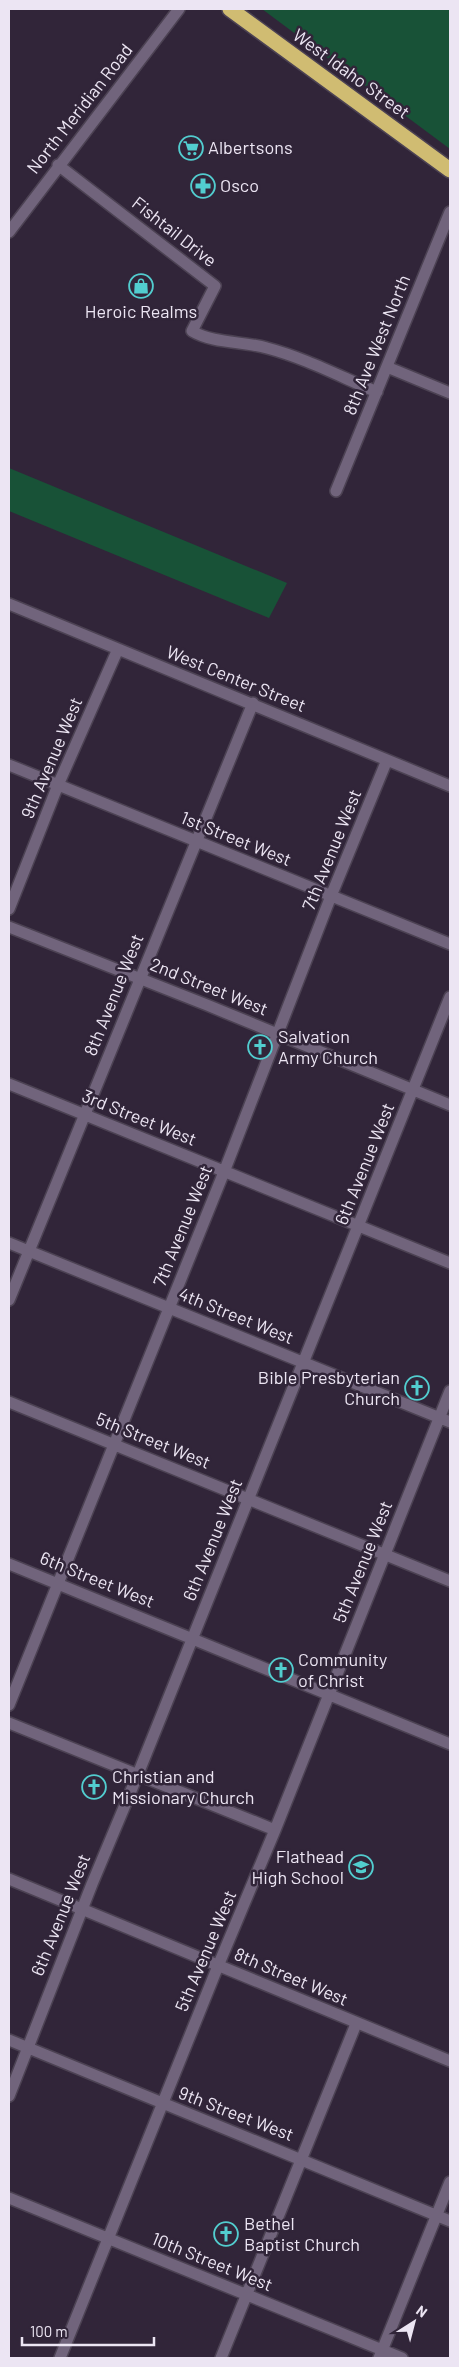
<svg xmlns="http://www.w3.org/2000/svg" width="459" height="2367" font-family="Barlow,sans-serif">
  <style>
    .green { fill: #185237 }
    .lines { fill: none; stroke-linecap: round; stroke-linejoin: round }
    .minor-casing { stroke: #4c4253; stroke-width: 14 }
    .highway-casing { stroke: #4c4253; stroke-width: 18 }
    .minor { stroke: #71647c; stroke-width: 11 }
    .highway { stroke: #d0bc72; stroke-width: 15 }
    .labels { text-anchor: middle; stroke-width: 5; stroke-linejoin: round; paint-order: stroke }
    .street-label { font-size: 18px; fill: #ece5f3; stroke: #312539 }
    .poi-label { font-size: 18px; fill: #ece5f3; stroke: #312539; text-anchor: start }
  </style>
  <rect width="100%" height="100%" fill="#312539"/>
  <!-- green -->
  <path class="green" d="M262,9h188v140z
    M9,468l278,115 -18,35 -260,-107z"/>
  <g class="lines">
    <!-- minor casing -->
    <g class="minor-casing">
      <path id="minor" d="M58,165l157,121 -23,45c22,13 51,10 75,17 38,10 74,29 110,44
        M9,232l170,-223
        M387,367l63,26
        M336,491l114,-279
        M9,604l441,182
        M9,765l441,179
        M9,909l49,-124 60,-136
        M9,927l198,78 243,100
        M9,1084l441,179
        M9,1243l441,179
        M9,1300l244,-597
        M9,1402l441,179
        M9,1564l441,180
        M9,1705l215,-533 107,-276 56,-136
        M9,1723l266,107
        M9,1879l441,182
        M9,2040l441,181
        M9,2096l83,-212 46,-110 312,-777
        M9,2198l393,160
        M60,2358l158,-392 57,-136 175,-439
        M221,2358l135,-334
        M379,2358l71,-176"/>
    </g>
    <!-- highway casing -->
    <g class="highway-casing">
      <path id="highway" d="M230,9l220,161"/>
    </g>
    <!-- minor -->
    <use href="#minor" class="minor"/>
    <!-- highway -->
    <use href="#highway" class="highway"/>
  </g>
  <!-- icons -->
  <defs>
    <g id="supermarket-ring" transform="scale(1.25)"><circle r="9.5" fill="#312539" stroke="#52cdcf" stroke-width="1.5"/><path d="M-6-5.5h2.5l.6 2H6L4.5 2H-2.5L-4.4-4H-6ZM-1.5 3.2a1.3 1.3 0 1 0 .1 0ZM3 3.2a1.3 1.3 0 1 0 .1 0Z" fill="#52cdcf"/></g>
    <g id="pharmacy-ring" transform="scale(1.25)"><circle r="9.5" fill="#312539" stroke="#52cdcf" stroke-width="1.5"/><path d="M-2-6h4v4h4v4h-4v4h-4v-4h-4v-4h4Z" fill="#52cdcf"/></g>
    <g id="shop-ring" transform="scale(1.25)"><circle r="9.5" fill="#312539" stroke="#52cdcf" stroke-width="1.5"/><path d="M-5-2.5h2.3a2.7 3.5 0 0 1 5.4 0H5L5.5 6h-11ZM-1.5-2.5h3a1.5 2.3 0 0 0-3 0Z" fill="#52cdcf"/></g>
    <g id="church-ring" transform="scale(1.25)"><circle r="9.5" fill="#312539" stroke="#52cdcf" stroke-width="1.5"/><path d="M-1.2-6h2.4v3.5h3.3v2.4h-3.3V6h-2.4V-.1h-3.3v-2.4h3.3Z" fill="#52cdcf"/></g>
    <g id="school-ring" transform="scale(1.25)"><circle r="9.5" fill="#312539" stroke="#52cdcf" stroke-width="1.5"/><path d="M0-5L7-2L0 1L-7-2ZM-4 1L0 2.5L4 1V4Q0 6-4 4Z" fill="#52cdcf"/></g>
  </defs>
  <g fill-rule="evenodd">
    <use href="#supermarket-ring" x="191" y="148"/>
    <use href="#pharmacy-ring" x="203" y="186"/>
    <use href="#shop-ring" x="141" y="286"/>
    <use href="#church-ring" x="260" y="1047"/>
    <use href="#church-ring" x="417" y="1388"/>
    <use href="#church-ring" x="281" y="1670"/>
    <use href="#church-ring" x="94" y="1787"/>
    <use href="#school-ring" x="361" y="1867"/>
    <use href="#church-ring" x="226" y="2234"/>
  </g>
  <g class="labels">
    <!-- street labels -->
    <g class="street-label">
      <text transform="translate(351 74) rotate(36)" y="6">West Idaho Street</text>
      <text transform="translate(80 109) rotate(-52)" y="6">North Meridian Road</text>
      <text transform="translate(174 232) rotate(38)" y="6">Fishtail Drive</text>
      <text transform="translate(377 345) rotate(-68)" y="6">8th Ave West North</text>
      <text transform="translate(236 679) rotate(22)" y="6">West Center Street</text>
      <text transform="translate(52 758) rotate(-67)" y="6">9th Avenue West</text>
      <text transform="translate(236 839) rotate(22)" y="6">1st Street West</text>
      <text transform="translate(332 850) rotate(-68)" y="6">7th Avenue West</text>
      <text transform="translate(209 987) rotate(22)" y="6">2nd Street West</text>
      <text transform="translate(114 995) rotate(-68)" y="6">8th Avenue West</text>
      <text transform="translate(139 1118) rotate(22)" y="6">3rd Street West</text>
      <text transform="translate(365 1164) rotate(-68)" y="6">6th Avenue West</text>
      <text transform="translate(183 1226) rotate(-68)" y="6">7th Avenue West</text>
      <text transform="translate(236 1316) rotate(22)" y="6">4th Street West</text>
      <text transform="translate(153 1441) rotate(22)" y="6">5th Street West</text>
      <text transform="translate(213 1540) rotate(-68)" y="6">6th Avenue West</text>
      <text transform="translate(363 1562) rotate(-68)" y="6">5th Avenue West</text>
      <text transform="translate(97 1580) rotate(22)" y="6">6th Street West</text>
      <text transform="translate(61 1915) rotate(-68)" y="6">6th Avenue West</text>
      <text transform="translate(206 1951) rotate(-67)" y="6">5th Avenue West</text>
      <text transform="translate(291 1977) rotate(23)" y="6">8th Street West</text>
      <text transform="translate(236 2114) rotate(21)" y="6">9th Street West</text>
      <text transform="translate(212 2262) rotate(22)" y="6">10th Street West</text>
    </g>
    <!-- poi labels -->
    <g class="poi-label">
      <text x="208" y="154">Albertsons</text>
      <text x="220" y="192">Osco</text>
      <text x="141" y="318" text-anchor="middle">Heroic Realms</text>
      <text x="278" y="1043">Salvation<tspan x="278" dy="21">Army Church</tspan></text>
      <text x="400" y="1384" text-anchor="end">Bible Presbyterian<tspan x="400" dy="21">Church</tspan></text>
      <text x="298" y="1666">Community<tspan x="298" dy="21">of Christ</tspan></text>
      <text x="112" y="1783">Christian and<tspan x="112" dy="21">Missionary Church</tspan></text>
      <text x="344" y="1863" text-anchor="end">Flathead<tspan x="344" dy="21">High School</tspan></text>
      <text x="244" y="2230">Bethel<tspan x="244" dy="21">Baptist Church</tspan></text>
    </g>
  </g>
  <!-- border -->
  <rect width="459" height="2367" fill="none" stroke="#ece5f3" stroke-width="20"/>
  <!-- north arrow -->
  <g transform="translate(414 2322) rotate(36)" stroke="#312539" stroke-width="4" paint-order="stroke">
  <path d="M0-4L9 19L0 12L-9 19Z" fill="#ece5f3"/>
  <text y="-8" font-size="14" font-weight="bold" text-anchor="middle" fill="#ece5f3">N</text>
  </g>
  <!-- scale -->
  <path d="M22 2337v8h132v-8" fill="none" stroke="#ece5f3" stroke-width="2.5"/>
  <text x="30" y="2337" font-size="15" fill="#ece5f3" stroke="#312539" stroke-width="4" paint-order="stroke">100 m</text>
</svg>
